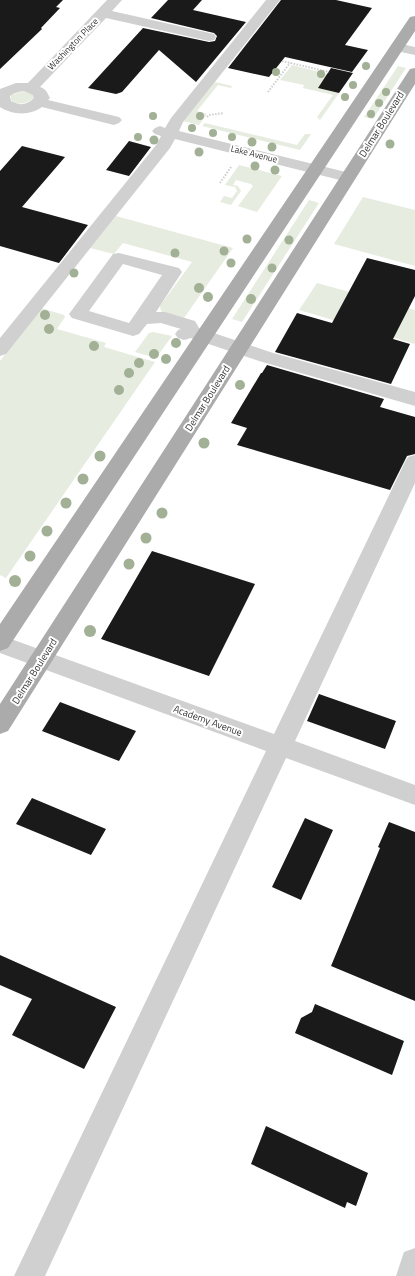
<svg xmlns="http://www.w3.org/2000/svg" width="415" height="1276" font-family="'Titillium Web',sans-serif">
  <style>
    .green { fill: #e6ecdf }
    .building { fill: #1a1a1a }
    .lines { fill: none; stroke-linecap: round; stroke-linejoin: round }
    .path { stroke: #cdcdcd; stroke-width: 2; stroke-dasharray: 1.5 1.5; stroke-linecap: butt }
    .minor { fill: #d0d0d0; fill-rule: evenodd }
    .major { fill: #ababab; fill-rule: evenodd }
    .tree { fill: #a2b095 }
    .labels { text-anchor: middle; stroke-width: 4; stroke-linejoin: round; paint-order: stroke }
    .far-street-label { font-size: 9px; fill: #333; stroke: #fff }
    .street-label { font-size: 10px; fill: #333; stroke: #fff }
  </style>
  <rect width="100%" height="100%" fill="#fff"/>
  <!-- green -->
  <path class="green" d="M292,65l36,9 -10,14 21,5 -19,27 -3,-3 16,-22 -30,-7 1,-3 -24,-5z
    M398,66l8,2 -33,51 -9,-2z
    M215,82l17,4 -1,2 -13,-3 -21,26 10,3 -8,11 -16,-4z
    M24,91l10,3v4c-7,6 -16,8 -23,2v-5z
    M205,123l92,22 8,-11h6l-11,16 -98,-24z
    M239,165l43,11 -25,36 -19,-6 15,-20 -2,-2 -15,-4 -3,5 5,1 3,5 -10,14 -11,-3 4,-6 8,2 5,-7 -2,-4 -10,-2z
    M363,197l52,13v56l-81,-22z
    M309,200l10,3 -77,119 -10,-3z
    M116,216l117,32 -49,70 -20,-5 -3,-2 -1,-5 32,-44 -69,-19 -9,11 -24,-6z
    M317,283l98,27v34l-116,-34z
    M41,308l23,7 1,2 -8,12 49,14 -2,4 51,15 -149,216 -6,-3v-214z
    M153,332l19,4 -16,22 -21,-6 14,-19z"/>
  <!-- building -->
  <path class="building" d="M0,0h63l-7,7 4,1 -19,20 1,1 -42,40z
    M168,0h34l-9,10 53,12 -50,60 -37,-32 -37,42 -6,2 -28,-6 55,-60 66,14 6,-1 2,-5 -3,-3 -63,-15z
    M281,0h55l36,8 -27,37 23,5 -16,22 -67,-15 -16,20 -41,-9z
    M331,68l22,5 -14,20 -21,-5z
    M129,141l22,6 -22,29 -23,-6z
    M22,146l43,11 -43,50 66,18 -29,38 -59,-17v-75z
    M367,258l48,12v26l-22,43 17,5 -19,40 -116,-32 22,-39 35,10z
    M267,365l117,34 -4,8 35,10v37l-8,2 -17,34 -153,-45 10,-17 -16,-5 30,-50h1z
    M152,551l103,33 -46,92 -108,-37z
    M319,694l77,27 -11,28 -78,-28z
    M60,702l76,29 -17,30 -77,-30z
    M32,798l74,31 -15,26 -75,-31z
    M305,818l28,12 -32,70 -29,-13z
    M389,822l26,10v169l-84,-35 49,-118 -2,-1z
    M0,955l116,52 -32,62 -72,-34 20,-36 -32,-14z
    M315,1004l89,37 -12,34 -97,-42 6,-15 11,-6z
    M266,1126l102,47 -12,33 -9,-4 -2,6 -94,-44z"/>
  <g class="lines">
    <!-- path -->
    <path class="path" d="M282,61l47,11
      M268,92l22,-29
      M207,117l2,-2 15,-2
      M220,183l11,-16"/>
    <!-- minor -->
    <path class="minor" d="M107,0h15l-10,11 102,23 2,3 -2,3 -5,1 -103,-23 -66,69c6,2 7,5 10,11l-2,2 71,17 3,3 -3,3 -5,2 -72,-18c-12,9 -30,8 -42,0v-18l16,-6h12zM24,91l9,4 1,3c-7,7 -14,8 -23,3l-1,-5c4,-3 8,-4 14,-5z
      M266,0h14l-97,122 -4,9 175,43 2,3 -2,3 -6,2 -173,-43 -5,9 -164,206 -6,2v-18l157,-194 4,-8 -6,-2 -3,-3 3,-3 5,-2 5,2 6,-10z
      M397,43l18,4v8l-23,-5 -2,-3 2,-3z
      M119,253l60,15 3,4 -26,40h9l30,9 4,7 74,25 142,39v14l-156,-45 -68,-23 -7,2 -6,-2 -3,-4 3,-4 3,-1 -20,-6 -14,1 -8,10 -6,2 -61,-18 -3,-4 3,-4 41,-56zM123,264l39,11 -33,48 -40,-12z
      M415,455v28l-120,258 120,44v20l-129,-47 -241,518h-31l252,-525 -266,-98v-18l274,99 131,-272 3,-5z
      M415,1248v28h-19l8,-24z"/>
    <!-- major -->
    <path class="major" d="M415,16v15l-407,617 -8,3v-27l408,-604 2,-3z
      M415,68v16l-407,647 -8,3v-30l408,-632 2,-3z"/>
  </g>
  <!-- trees -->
  <g class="tree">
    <circle cx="366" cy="66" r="4"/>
    <circle cx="276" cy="72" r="4"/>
    <circle cx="321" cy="74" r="4"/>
    <circle cx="353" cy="85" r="4"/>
    <circle cx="386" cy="92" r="4"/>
    <circle cx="345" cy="97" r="4"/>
    <circle cx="379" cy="103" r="4"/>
    <circle cx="371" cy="114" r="4"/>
    <circle cx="153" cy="116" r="4"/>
    <circle cx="200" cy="116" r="4"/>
    <circle cx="192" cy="128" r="4"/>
    <circle cx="213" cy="133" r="4"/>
    <circle cx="138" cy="137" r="4"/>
    <circle cx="232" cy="137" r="4"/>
    <circle cx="154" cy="140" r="4.5"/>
    <circle cx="252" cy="142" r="4.5"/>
    <circle cx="390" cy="144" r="4.5"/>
    <circle cx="272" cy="147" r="4.5"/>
    <circle cx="199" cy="152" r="4.5"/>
    <circle cx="255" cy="166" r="4.5"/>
    <circle cx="275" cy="170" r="4.5"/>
    <circle cx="247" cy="239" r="4.5"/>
    <circle cx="289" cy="240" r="4.5"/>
    <circle cx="224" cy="251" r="4.5"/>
    <circle cx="175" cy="253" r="4.5"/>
    <circle cx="231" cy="263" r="4.5"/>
    <circle cx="272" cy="268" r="4.5"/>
    <circle cx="74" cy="273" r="4.5"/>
    <circle cx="199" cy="288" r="5"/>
    <circle cx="208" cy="297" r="5"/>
    <circle cx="251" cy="299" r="5"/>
    <circle cx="45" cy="315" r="5"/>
    <circle cx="49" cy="329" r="5"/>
    <circle cx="176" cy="343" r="5"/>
    <circle cx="94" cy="346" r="5"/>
    <circle cx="154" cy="354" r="5"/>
    <circle cx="166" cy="359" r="5"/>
    <circle cx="139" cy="363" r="5"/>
    <circle cx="129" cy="373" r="5"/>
    <circle cx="240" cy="385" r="5"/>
    <circle cx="119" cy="390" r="5"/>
    <circle cx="204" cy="443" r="5.5"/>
    <circle cx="100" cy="456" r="5.5"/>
    <circle cx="83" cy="479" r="5.5"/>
    <circle cx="66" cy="503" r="5.5"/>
    <circle cx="162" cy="513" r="5.5"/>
    <circle cx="47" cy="531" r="5.5"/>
    <circle cx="146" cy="538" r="5.5"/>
    <circle cx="30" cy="556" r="5.5"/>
    <circle cx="129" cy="564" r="5.5"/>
    <circle cx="15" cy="581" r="6"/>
    <circle cx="90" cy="631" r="6"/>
  </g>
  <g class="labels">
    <!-- far-street labels -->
    <g class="far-street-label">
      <text transform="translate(73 44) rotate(-46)" y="3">Washington Place</text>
      <text transform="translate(254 154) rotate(14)" y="3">Lake Avenue</text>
    </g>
    <!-- street labels -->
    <g class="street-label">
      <text transform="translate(381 124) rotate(-58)" y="4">Delmar Boulevard</text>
      <text transform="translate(207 398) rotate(-58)" y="4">Delmar Boulevard</text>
      <text transform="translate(34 671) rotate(-58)" y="4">Delmar Boulevard</text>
      <text transform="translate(208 720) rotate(20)" y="4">Academy Avenue</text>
    </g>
  </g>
</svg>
